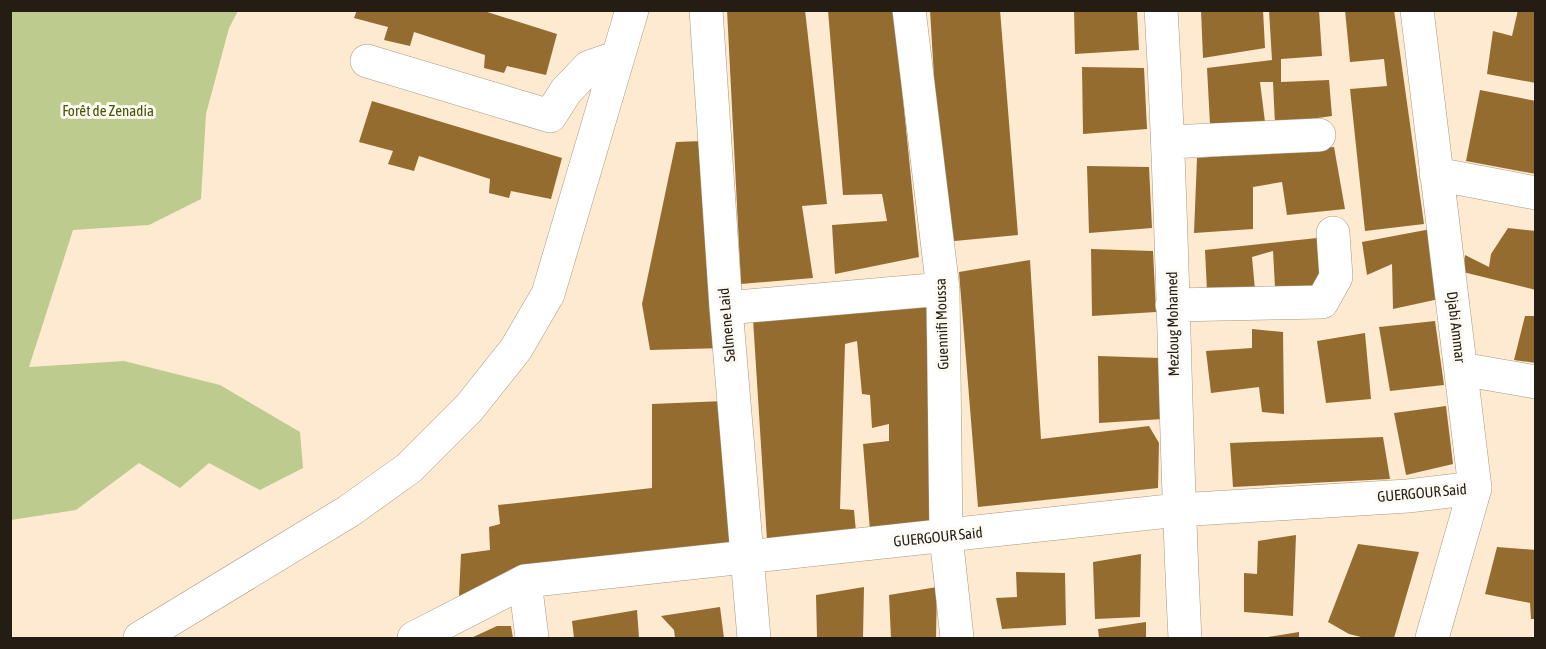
<svg xmlns="http://www.w3.org/2000/svg" width="1546" height="649" font-family="'Asap Condensed',sans-serif">
  <style>
    .green { fill: #becb8f }
    .building { fill: #946c2f }
    .lines { fill: none; stroke-linecap: round; stroke-linejoin: round }
    .minor-casing { stroke: #a99881; stroke-width: 34 }
    .minor { stroke: #fff; stroke-width: 33 }
    .labels { text-anchor: middle; stroke-width: 6; stroke-linejoin: round; paint-order: stroke }
    .park-label { font-size: 15px; fill: #495401; stroke: #fdfaf4 }
    .street-label { font-size: 15px; fill: #241d14; stroke: #fdfaf4 }
  </style>
  <rect width="100%" height="100%" fill="#fdead1"/>
  <!-- green -->
  <path class="green" d="M10,11h228l-9,17 -23,86 -5,85 -52,26 -76,5 -44,137 95,-6 96,24 80,47 3,36 -43,22 -51,-27 -29,25 -41,-25 -63,47 -65,10z"/>
  <!-- building -->
  <path class="building" d="M357,10h124l76,24 -11,41 -39,-9 -3,7 -20,-5 1,-13 -71,-23 -4,14 -26,-6 4,-13 -34,-9z
    M727,10h78l22,194 -25,2 11,72 -72,6z
    M828,10h66l25,247 -84,17 -3,-49 55,-4 -5,-27 -39,1z
    M930,10h70l18,225 -74,7z
    M1074,10h63l2,40 -64,4z
    M1201,10h62l2,38 -62,10z
    M1269,10h50l3,46 -41,3v23l48,-2 3,36 -57,8 -2,-42h-13l5,40 -55,2 -3,-56 65,-8z
    M1345,10h49l30,214 -59,7 -15,-142 37,-3 -3,-27 -34,3z
    M1518,10h18v73l-49,-9 6,-43 19,5z
    M1082,67l62,1 3,61 -64,5z
    M1480,90l56,11v73l-70,-13z
    M372,101l190,57 -11,41 -40,-8 -2,7 -20,-5 1,-14 -71,-23 -5,15 -26,-7 5,-13 -34,-9z
    M703,141l21,207 -74,2 -8,-46 34,-162z
    M1334,147l11,62 -58,6 -5,-33 -29,5v42l-59,4 3,-75z
    M1087,166l62,1 3,61 -63,5z
    M1508,228l28,3v59l-73,-18 2,-17 24,12 2,-13z
    M1431,229l8,70 -46,10 -1,-45 -25,11 -5,-33z
    M1317,238l4,51 -46,-2 -2,-36 -21,6 3,33 -48,1 -2,-41z
    M1091,249l62,2 3,61 -64,4z
    M1030,260l11,179 108,-13 10,17 -1,45 -180,19 -19,-235z
    M926,303l6,219 -62,8 -7,-86 26,-3v-17l-17,4 -2,-33 -8,-1 -5,-53 -12,3 -5,165 14,1 2,22 -89,8 -14,-221z
    M1525,316h11v47l-22,-3z
    M1435,321l9,64 -54,6 -11,-64z
    M1252,329l31,3 1,82 -22,-2 -3,-25 -48,6 -5,-42 46,-3z
    M1365,333l6,66 -45,4 -9,-62z
    M1098,356l62,2 3,61 -64,4z
    M724,401l11,149 -276,46 2,-42 29,-4 -1,-23 11,-3 -2,-19 154,-17v-84z
    M1446,406l7,58 -47,11 -12,-62z
    M1383,437l7,42 -157,8 -3,-44z
    M1296,535l-3,81 -49,-4v-39l13,1 1,-33z
    M1358,544l61,8 -25,86h-29l-16,-4 -21,-12z
    M1497,547l39,3v69h-5l-1,-16 -45,-9z
    M1141,554l-1,63 -45,2 -2,-57z
    M1016,572l49,1 1,52 -64,4 -6,-31 21,-1z
    M864,587l-1,51h-46l-1,-43z
    M937,587l-1,51h-45l-2,-43z
    M720,607l4,31h-49l-1,-8 -13,-14z
    M637,610l2,28h-65l-2,-17z
    M1146,622v16h-47l-1,-9z
    M497,626h14l2,12h-42z
    M1299,632v6h-31v-1z"/>
  <g class="lines">
    <!-- minor casing -->
    <g class="minor-casing">
      <path id="minor" d="M706,10l20,298 28,330
        M909,10l34,279 3,247 11,102
        M1161,10c13,210 13,419 24,628
        M1417,10l58,478 -43,150
        M367,61l183,55 16,-25 23,-24 29,-10
        M1169,142l150,-7
        M1436,174l100,19
        M1172,305l150,-3 14,-25 -3,-44
        M726,308l217,-19
        M1461,369l75,13
        M525,581l7,57
        M140,638l209,-127 60,-43 60,-60 47,-59 32,-55 84,-284
        M414,638l111,-57 653,-71 230,-14 67,-8"/>
    </g>
    <!-- minor -->
    <use href="#minor" class="minor"/>
  </g>
  <g class="labels">
    <!-- park labels -->
    <g class="park-label">
      <text x="108" y="116">Forêt de Zenadia</text>
    </g>
    <!-- street labels -->
    <g class="street-label">
      <text transform="translate(942 324) rotate(-92)" y="5">Guennifi Moussa</text>
      <text transform="translate(1173 324) rotate(-91)" y="5">Mezloug Mohamed</text>
      <text transform="translate(727 325) rotate(-95)" y="5">Salmene Laid</text>
      <text transform="translate(1456 327) rotate(83)" y="5">Djabi Ammar</text>
      <text transform="translate(1422 493) rotate(-5)" y="5">GUERGOUR Said</text>
      <text transform="translate(938 537) rotate(-6)" y="5">GUERGOUR Said</text>
    </g>
  </g>
  <!-- border -->
  <rect width="1546" height="649" fill="none" stroke="#241d14" stroke-width="24"/>
</svg>
